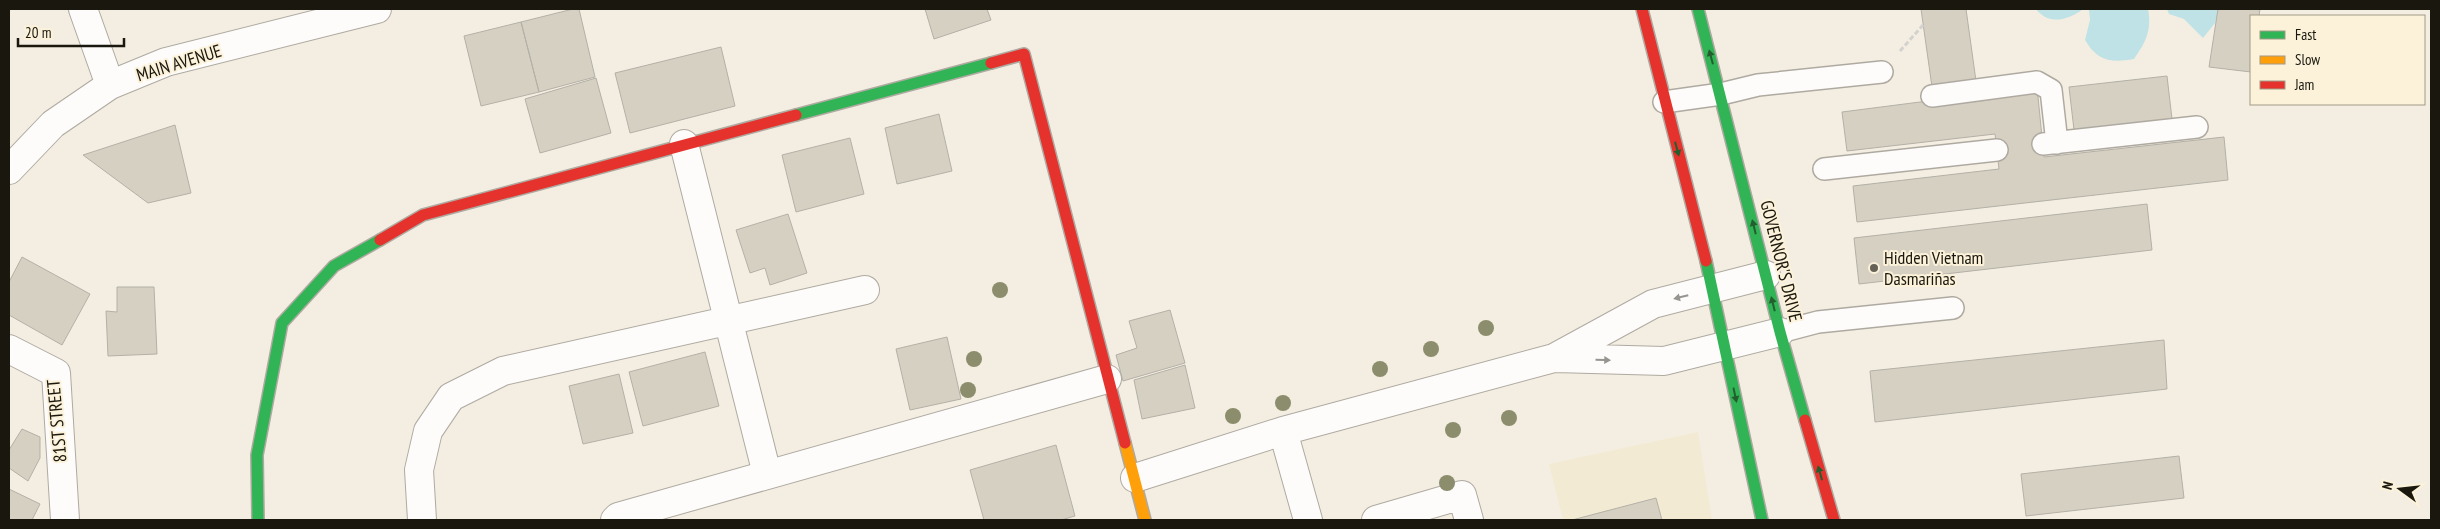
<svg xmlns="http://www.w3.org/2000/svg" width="2440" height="529" font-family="'PT Sans Narrow',sans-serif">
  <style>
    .built { fill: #f3ead3 }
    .water { fill: #bee2e5 }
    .building { fill: #d6d0c3; stroke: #b4b0a6 }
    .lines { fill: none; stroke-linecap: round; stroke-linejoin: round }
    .lane-casing { stroke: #afaaa1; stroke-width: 24 }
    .street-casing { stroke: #afaaa1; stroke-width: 30 }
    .fast-casing { stroke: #afaaa1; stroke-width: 14 }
    .slow-casing { stroke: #afaaa1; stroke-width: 14 }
    .jam-casing { stroke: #afaaa1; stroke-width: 14 }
    .path { stroke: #d4d2ce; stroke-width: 3; stroke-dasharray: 5 2.5; stroke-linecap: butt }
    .lane { stroke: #fdfcfb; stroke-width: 21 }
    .street { stroke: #fdfcfb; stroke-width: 28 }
    .fast { stroke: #30b455; stroke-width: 11 }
    .slow { stroke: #ff9f0a; stroke-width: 11 }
    .jam { stroke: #e5322d; stroke-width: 11 }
    .tree { fill: #8c8d6d }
    .oneway { fill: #245e2e }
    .oneway2 { fill: #979590 }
    .poi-dot { fill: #666258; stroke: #fcf2da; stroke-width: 2 }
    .labels { text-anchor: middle; stroke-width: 4; stroke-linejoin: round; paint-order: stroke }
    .street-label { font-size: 18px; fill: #1a170e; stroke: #fcf2da }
    .poi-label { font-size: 18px; fill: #1a170e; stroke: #fcf2da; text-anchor: start }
  </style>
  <rect width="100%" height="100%" fill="#f4eee2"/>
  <!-- built -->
  <path class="built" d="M1698,432l14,88h-149l-14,-56z"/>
  <!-- water -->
  <path class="water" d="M2036,9h47c-14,11 -34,17 -47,0z
    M2089,9h59c4,21 -2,33 -14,50 -23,4 -37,2 -49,-19l5,-20z
    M2167,9h52l-4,14 -12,15 -19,-19 -15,-5z"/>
  <!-- building -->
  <path class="building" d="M573,9h6l16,68 -56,15 -18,-70z
    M925,9h62l4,11 -57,19z
    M1921,9h45l10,72 -44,6z
    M2218,9h42l-1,7h-8v56l-42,-5z
    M521,22l18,70 -58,14 -17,-70z
    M721,47l14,59 -105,27 -15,-60z
    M2167,76l5,43 -98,11 -5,-43z
    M596,78l15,55 -71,20 -15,-54z
    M2037,87l7,70 180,-20 4,43 -371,42 -4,-36 146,-17 -4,-35 -148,17 -5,-39z
    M939,114l13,57 -55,13 -12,-56z
    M175,125l16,68 -43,10 -65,-48z
    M850,138l14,56 -68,18 -14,-57z
    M2147,204l5,46 -293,34 -5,-46z
    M788,214l19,59 -37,12 -5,-17 -15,5 -14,-43z
    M22,257l68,37 -28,51 -53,-30v-33z
    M117,287h37l3,67 -49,2 -2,-45 11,1z
    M1170,310l15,53 -62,18 -7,-26 21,-7 -8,-27z
    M947,337l14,62 -51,11 -14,-61z
    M2164,340l3,49 -292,33 -5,-51z
    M705,352l14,54 -76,20 -14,-54z
    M1185,365l10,43 -53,11 -8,-39z
    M619,374l14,59 -50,11 -14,-58z
    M22,429l18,8v21l-12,23 -19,-13v-18z
    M1056,445l19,71 -14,4h-77l-14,-50z
    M2179,456l5,42 -158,18 -5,-42z
    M9,489l31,15 -8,16h-23z
    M1656,498l6,22h-90z"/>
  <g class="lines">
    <!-- lane casing -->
    <g class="lane-casing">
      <path id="lane" d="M1932,96l105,-14 14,8 6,53
        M1664,102l57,-8 37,-9 124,-13
        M2043,144l154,-17
        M1824,169l173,-19
        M1780,332l38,-10 135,-14"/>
    </g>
    <!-- street casing -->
    <g class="street-casing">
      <path id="street" d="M83,9l27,76
        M684,144l83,330
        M9,170l44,-46 57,-39 56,-23 211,-53
        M9,349l47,24 9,147
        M1555,358l109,3 116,-29
        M1283,431l25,89
        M1135,478l148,-47 271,-73 99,-54 113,-29
        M422,520l-3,-50 9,-39 23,-34 52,-26 362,-81
        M615,520l3,-3 489,-138
        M1376,520l86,-25 7,25"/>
    </g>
    <!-- fast casing -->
    <g class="fast-casing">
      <path id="fast" d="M1698,9l82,323 25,88
        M796,115l195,-52
        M1706,261l56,259
        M258,520l-1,-65 25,-132 52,-57 46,-26"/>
    </g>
    <!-- slow casing -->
    <g class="slow-casing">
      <path id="slow" d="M1125,443l20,77"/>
    </g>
    <!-- jam casing -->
    <g class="jam-casing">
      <path id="jam" d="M1642,9l64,252
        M991,63l33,-9 101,389
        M380,240l43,-25 373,-100
        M1805,420l29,100"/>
    </g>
    <!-- path -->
    <path class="path" d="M1900,51l23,-26"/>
    <!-- lane -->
    <use href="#lane" class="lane"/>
    <!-- street -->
    <use href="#street" class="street"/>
    <!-- fast -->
    <use href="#fast" class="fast"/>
    <!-- slow -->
    <use href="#slow" class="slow"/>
    <!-- jam -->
    <use href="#jam" class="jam"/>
  </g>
  <!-- trees -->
  <g class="tree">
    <circle cx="1000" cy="290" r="8"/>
    <circle cx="1486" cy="328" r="8"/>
    <circle cx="1431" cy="349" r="8"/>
    <circle cx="974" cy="359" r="8"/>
    <circle cx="1380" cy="369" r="8"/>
    <circle cx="968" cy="390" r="8"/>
    <circle cx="1283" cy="403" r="8"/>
    <circle cx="1233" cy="416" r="8"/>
    <circle cx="1509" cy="418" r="8"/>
    <circle cx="1453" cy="430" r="8"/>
    <circle cx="1447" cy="483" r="8"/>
  </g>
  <!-- one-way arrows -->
  <defs><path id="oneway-solid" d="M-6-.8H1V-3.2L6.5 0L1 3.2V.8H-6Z" transform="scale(1.25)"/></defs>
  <g class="oneway">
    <use href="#oneway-solid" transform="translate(1711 57) rotate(-105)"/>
    <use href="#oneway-solid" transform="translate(1677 149) rotate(75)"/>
    <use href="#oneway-solid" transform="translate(1754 227) rotate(-104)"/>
    <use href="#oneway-solid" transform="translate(1773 304) rotate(-104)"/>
    <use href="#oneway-solid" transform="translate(1735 395) rotate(78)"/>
    <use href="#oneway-solid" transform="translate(1820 473) rotate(-106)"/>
  </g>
  <g class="oneway2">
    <use href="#oneway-solid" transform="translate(1681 297) rotate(166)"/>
    <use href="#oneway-solid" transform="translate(1603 360) rotate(2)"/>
  </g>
  <!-- markers -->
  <circle class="poi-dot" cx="1874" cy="268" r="5"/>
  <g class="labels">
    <!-- street labels -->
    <g class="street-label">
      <text transform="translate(179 63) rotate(-17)" y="6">MAIN AVENUE</text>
      <text transform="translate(1781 261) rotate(76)" y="6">GOVERNOR'S DRIVE</text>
      <text transform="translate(57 421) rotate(-95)" y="6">81ST STREET</text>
    </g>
    <!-- poi labels -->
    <g class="poi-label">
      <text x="1884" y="264">Hidden Vietnam<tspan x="1884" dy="21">Dasmariñas</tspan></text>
    </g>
  </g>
  <!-- border -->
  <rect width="2440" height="529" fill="none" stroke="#1a170e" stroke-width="20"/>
  <!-- legend -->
  <rect x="2250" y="15" width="175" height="90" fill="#fcf2da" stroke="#a29a88"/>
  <rect x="2260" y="31" width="25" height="8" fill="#30b455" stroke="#a29a88"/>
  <text x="2295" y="40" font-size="15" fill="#1a170e">Fast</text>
  <rect x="2260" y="56" width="25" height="8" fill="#ff9f0a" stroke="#a29a88"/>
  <text x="2295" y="65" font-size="15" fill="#1a170e">Slow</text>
  <rect x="2260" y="81" width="25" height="8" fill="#e5322d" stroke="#a29a88"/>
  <text x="2295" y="90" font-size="15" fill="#1a170e">Jam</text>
  <!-- north arrow -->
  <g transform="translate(2400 489) rotate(285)" stroke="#fcf2da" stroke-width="4" paint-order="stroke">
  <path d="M0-4L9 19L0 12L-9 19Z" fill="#1a170e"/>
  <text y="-8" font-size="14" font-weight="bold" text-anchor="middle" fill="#1a170e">N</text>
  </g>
  <!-- scale -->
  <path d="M18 38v8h106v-8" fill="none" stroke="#1a170e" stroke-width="2.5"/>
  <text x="25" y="38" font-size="15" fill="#1a170e" stroke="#fcf2da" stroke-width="4" paint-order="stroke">20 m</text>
</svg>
